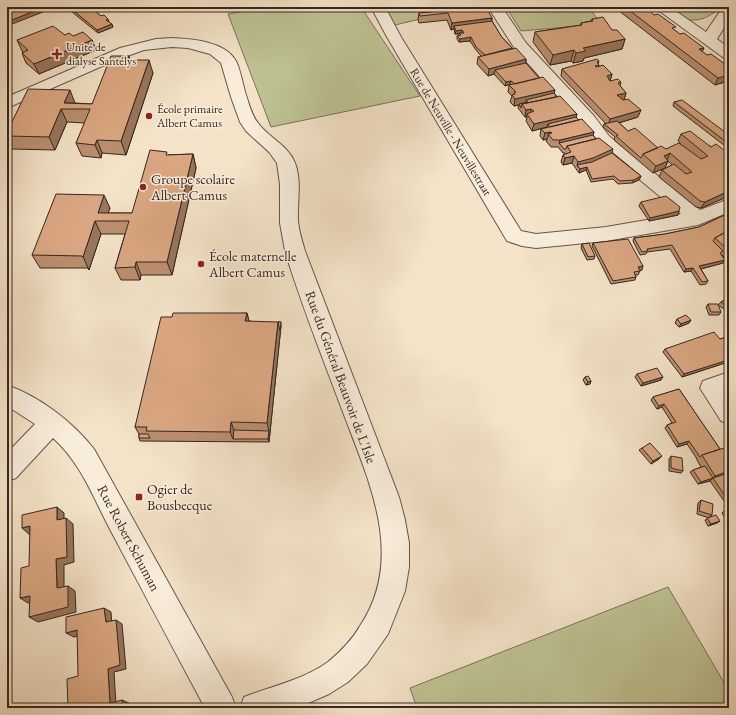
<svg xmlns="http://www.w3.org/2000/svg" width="736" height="715" font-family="'EB Garamond',serif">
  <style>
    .green { fill: #bfc394; stroke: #7a745a }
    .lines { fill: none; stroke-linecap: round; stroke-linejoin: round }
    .minor-casing { stroke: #66554a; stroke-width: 2 }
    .minor { fill: #f8eddb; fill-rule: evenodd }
    .wall { fill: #bb9070; stroke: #362620 }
    .shaded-wall { fill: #99755b; stroke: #362620 }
    .building { fill: #daa782; stroke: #362620 }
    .poi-dot { fill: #8f2418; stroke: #f8eddb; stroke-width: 1.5 }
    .labels { text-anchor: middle; stroke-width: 3; stroke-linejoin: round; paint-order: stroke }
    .far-poi-label { font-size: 12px; fill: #362620; stroke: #f8eddb; text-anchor: start }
    .far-street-label { font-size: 12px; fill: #362620; stroke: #f8eddb }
    .poi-label { font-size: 14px; fill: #362620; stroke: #f8eddb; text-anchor: start }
    .street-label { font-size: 14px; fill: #362620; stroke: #f8eddb }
  </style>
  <rect width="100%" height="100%" fill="#f4e3c8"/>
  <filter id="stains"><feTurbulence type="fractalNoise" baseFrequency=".005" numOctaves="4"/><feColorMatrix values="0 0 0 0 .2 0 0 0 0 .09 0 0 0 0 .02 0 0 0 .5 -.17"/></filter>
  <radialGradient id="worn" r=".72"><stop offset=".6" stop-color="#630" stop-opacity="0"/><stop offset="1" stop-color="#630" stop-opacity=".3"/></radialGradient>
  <!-- green -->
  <path class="green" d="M268,7h93l59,89 -149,31 -43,-113z
    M379,7h103l-42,2 1,5 -50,12z
    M506,7h82l14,17 -81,7z
    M670,7h39l8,3c-9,8 -23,14 -34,7 -5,-3 -8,-7 -13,-10z
    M668,587l61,104v17h-312l-7,-20z"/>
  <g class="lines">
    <!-- minor casing -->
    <g class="minor-casing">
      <path id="minor" d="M371,7h14l16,30 120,194 15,3 70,-7 75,-13 -84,-70 -15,-20 -67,-75 -27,-42h14l24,36 68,73 15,20 91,74 29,-11v13l-31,13 -92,16 -70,7 -14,-2 -15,-5 -120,-204z
        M654,7h16l36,25 17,-25h6v13l-12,19 12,9v12l-5,-2z
        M172,38c20,1 55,3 65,25 4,10 6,22 9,32 3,9 6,21 12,28 11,15 30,22 37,40 7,18 2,39 3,58 1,10 4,20 7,30l94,246 6,23 4,23v24l-4,24 -17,43 -21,30 -19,18 -19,12 -32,14h-57l4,-11c28,-11 59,-17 84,-35 12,-10 24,-22 32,-36 47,-70 7,-149 -19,-219 -19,-51 -40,-103 -56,-156l-5,-28v-39l-3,-21 -8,-11 -23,-21 -6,-9 -9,-25 -10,-34 -11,-9 -22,-6 -16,-1 -28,3 -28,10 -109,48v-11l113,-49 36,-9z
        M729,372v20h-2l2,3v29l-8,-3 -21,-33 3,-7z
        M7,385c33,12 65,36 87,64l138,248 4,11h-31c-31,-58 -62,-116 -93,-175 -18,-33 -30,-69 -59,-95l-37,40 -9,3v-28l28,-29 -28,-18z"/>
    </g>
    <!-- minor -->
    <use href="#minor" class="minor"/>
  </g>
  <!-- wall -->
  <path class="wall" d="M66,7h27l2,4 6,5 7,3 1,3 4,5 -15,6z
    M450,7l42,11v3l9,15 11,12 14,11v4l13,15 16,12 -1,3 3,4 20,17 -1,3 3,3 15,12 -1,3 3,4 45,37 -2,4 -7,3 -14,1 -5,-5 -22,3 -5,-12 -7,3 -7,-10 -9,2 -2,-3 2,-7 2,-1v-1h-2l-5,-6h-7l-5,-6 1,-2 -4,1 -3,-4 1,-7 6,-1v-1l-15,4 -6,-10 1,-4h-2l-7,-9 1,-3 -5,1 -4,-4 2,-6 -4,-4 1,-7h2l-1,-1 -5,2 -11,-12 -6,2 -11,-12 1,-7 3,-1 -5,-6 -6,-9 -11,1 -2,-3v-3l2,-1v-1h-4l-1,-5 -3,1 -4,-10 -28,3 -1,-3 1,-7 31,-3z
    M614,7h35l1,5 52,40 26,29 -13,4z
    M592,19l20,11 13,9 -3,10 -38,9 -1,3 -10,2 -2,-2 -21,4 -17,-23 2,-10 46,-7v-2l10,-2z
    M65,35l27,5 4,10 -57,24 -13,-11 -4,-10 1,-1 -1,-1 -5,-11z
    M129,56l1,4 23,13 -27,82 -24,-2 -1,5 -19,-2 -6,-13 9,-20 -18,-1 -12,28 -43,-1 -5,-10v-7l68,-29 17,1z
    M599,61l-1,3 1,2 13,8 -2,7 11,1 -1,4 6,7 -2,7 14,17 -19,6 9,8 30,17 8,1 15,-5 -3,-3 3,-7 48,20v42l-28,12 -5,-1 -37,-30 3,-7 10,-5 -4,-4 -3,7 -12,5 -39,-33 1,-3 -12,-10 1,-3h2l-45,-48 1,-7z
    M674,102l55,33v14l-56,-43z
    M193,154l3,14 -24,107h-31l-1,5h-19l-6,-12 10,-34h-24l-12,36 -1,-2h-48l-8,-13 78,-47 -2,5h24l36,-58z
    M641,202l38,9 -1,4 -29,6 -10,-15z
    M729,213v46l-2,1 -6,-6 2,9 -22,6 7,12 -2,3 -6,1 -9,-14 -7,1 -14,-23 -23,3 -1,2 -6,1 -7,-14 1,-3 31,-4 34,-7z
    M593,243l49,27h-3l1,1 -2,4h-3l1,2 -1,3 -24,4 -19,-38z
    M582,244l13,12 -1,3 -7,1 -6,-12z
    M729,297v9l-5,3 -6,-4 3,-3z
    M708,304l13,8 -2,3h-10l-3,-8z
    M247,313l2,8 32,5 -12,116 -129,-1 -1,-3v-4l-4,-7 37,-110z
    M677,319l14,1 -2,3 -10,4 -4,-4z
    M729,336v24l-2,1 -2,2 -43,14 -19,-25 2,-3 55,-10z
    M637,374l24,6 -20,6 -6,-9z
    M585,377l6,4 -1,3 -4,1 -3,-5z
    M679,389l41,60 9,6v53l-19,-27 -12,3 -8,-12 3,-2 8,-3 -4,-7v-1l-10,-15 -10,3 -12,-19 2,-3 5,-2 -10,-16 -5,2 -6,-9 2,-3z
    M642,448l17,11 -8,5 -12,-14z
    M671,456l12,15 -2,2 -12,-2v-12z
    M701,500l11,15 -3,2 11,4 -3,2 -9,3 -3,-6 4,-2 -12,-4 1,-11z
    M729,509v16l-7,-12 2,-2z"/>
  <!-- shaded-wall -->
  <path class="shaded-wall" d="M42,8l1,4 -36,14v-4z
    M492,18l-1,7 -37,1v3l-3,1 1,-7z
    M112,24l1,3 -15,6 -1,-3z
    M462,30v3l-7,1 1,-3z
    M471,37l-1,4 -11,1 1,-3z
    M625,39l-3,10 -38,9 -1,3 -10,2 3,-10 7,-5z
    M92,40l4,10 -57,24 -5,-10z
    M704,48l-3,7 -2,-6z
    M574,50l-3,11 -21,4 3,-10z
    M526,59l-1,7 -30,4 -1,4 -6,2 1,-7z
    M149,60l4,13 -27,82 -5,-14z
    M728,71h1v8l-1,2 -13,4 3,-7z
    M612,74l-2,7 -3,-5z
    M511,81l-1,3 -5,2 1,-4z
    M70,90l5,13h-11z
    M555,90l-2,7 -27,3v3l-12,3 1,-7z
    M626,93l-2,7 -9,2 2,-7z
    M61,109l6,13 -12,28 -6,-13z
    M531,109l-1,7 -3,-2v3h-2l1,-7z
    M641,110l-3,7 -30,9 2,-7z
    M577,114l-2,7 -27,3 -1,3 -15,4 2,-7z
    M550,132l-3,7 -4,1 2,-7z
    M594,132l-2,7 -33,4 1,-3z
    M97,140l5,13 -1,5 -6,-13z
    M613,149l-2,7 -32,12 -2,-3 1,-3z
    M670,153l-3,7 -3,-4z
    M193,154l3,14 -24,107 -5,-13z
    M574,156l-2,7 -9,2 2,-7z
    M668,161l-3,7 -12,5 3,-7z
    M587,167l-1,3 -7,3 1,-4z
    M641,176l-2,4 -7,3 2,-3z
    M729,191v5l-28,12 4,-6z
    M104,195l6,13 -5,13 -7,-8z
    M679,211l-1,4 -29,6 1,-3z
    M95,221l6,13 -12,36 -6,-13z
    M725,260l-2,3 -26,7 2,-4z
    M136,262l5,13 -1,5 -5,-13z
    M643,266l-1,4 -6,1 2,-4z
    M693,268l-2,3 -7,1 2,-3z
    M729,304v2l-5,3 2,-3z
    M247,313l3,12 -5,-4z
    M691,320l-2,3 -10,4 2,-3z
    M278,322h3v4l-12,116 -1,-3 1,-8 -2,-8z
    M729,358v2l-2,1 -2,2 -43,14 2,-3z
    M663,377l-2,3 -20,6 2,-3z
    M591,381l-1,3 -4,1 2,-3z
    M664,404l-2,3 -5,2 2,-3z
    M231,422l4,11 -2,6 -3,-7z
    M689,441l-2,3 -10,3 2,-3z
    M662,456l-3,3 -8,5 2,-3z
    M729,471v3l-16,4 2,-2z
    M713,478l-3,3 -12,3 3,-2z
    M57,507l7,6v13l-7,-6z
    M66,518l7,6 1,38 -10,3v28l-7,-5 -1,-29z
    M720,521l-3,2 -9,3 3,-2z
    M30,526v9l-8,-7z
    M68,586l7,5 1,21 -38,10 -9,-5z
    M30,596l8,5 -10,2 -8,-5z
    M104,608l7,4 1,14 -6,-4z
    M116,620l6,4 4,45 -12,3 2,34 -6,-3 -2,-34z
    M77,630l7,4 -10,3 -8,-4z
    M122,700l7,3v5h-6z"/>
  <!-- building -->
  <path class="building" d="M20,7h20l2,1 -35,14v-9z
    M69,7h25l-2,1 9,8 3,-1 4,4 -2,1 6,4 -15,6z
    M450,7h36l6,11 -40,5 -4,-10 -28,3 -1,-3 33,-3z
    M625,7h24l2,1 -4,1 4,3 3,3 4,-1 18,13 -4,1 8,6 4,-1 20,15 -5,1 8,6 4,-1 18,13v4h-1l1,1v3l-11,3z
    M603,17l9,13h5l8,9 -42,9 3,3 -10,2 -2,-3 -21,5 -18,-23 47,-7 -1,-2 12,-2 -1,-2z
    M492,21l9,15 11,12 -27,7 -9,-8 -5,-10 -11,2 -3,-3 4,-1 -2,-2h5l-2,-3 -6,1 -2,-5z
    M53,26l12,9 4,-2 4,3 10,-4 9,8 -58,24 -12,-11 6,-3 -11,-10z
    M516,48l10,11 -37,10 -11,-12z
    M111,56h18l-2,4h22l-28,81 -24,-1 -2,5 -19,-2 14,-34h-29l-12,28 -42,-1v-4l21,-43 42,1 -6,13 28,1z
    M597,59l2,2 -2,1 2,3 -4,1 2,1 6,-2 9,9 -5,2 3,5 8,-2 3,3 -3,1 8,10 -9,2 6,5 5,-1 13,11 -31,9 -48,-50z
    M526,63l13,15 -24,6 -4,-3 -5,1 -11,-12z
    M543,77l12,13 -40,9 -3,-4 3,-1 -1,-2h2l-7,-7z
    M554,93l3,4 -35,7 -1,4 -2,-4 9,-2 -2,-2z
    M560,96l17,18 -43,10 -7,-10 7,-3 -3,-2 -5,1 -4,-6z
    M682,100l47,35v9l-55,-42z
    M576,117l3,3 -29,7 -2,-3z
    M582,119l12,13 -34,8h-7l-5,-6 4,-1 -2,-1 -5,1 -4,-4z
    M617,121l11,10 7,-3 23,20 -15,6 -2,4 -25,-22 2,-1 -14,-11z
    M690,131l21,16 5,-3 13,10v37l-24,11 -5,-1 -38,-31 12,-6 12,10 6,-2 -22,-19 -6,3 4,5 -12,5 -13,-12 18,-8 5,3 13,-6 22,16 7,-3 -27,-22z
    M593,135l3,4 -29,7 -1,3h-2l-5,-6z
    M599,138l14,11 -20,9 -15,4 -4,-6 -9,2 -2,-3 8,-3 -4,-6z
    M150,150l17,2 -1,3 27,-1 -26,108h-31l-1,5 -20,1 14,-47h-34l-12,36 -1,-1 -50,-1 24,-61 48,1 -6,18h34z
    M612,153l29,23 -7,4 -14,1 -6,-5 -22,3 -5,-12 -7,2 -3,-4 15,-3z
    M666,196l14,11 -1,4 -29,7 -9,-16z
    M729,213v17l-14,8 -2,3 10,10 -3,2 5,7 -26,6 9,15 -6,1 -9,-14 -7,1 -14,-24 -25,4 1,2 -6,1 -8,-14 31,-4 34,-7z
    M729,230v21l-14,-13z
    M628,239l15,27 -5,1 2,4 -6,1 2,5 -23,4 -20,-38z
    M589,243l6,13 -7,1 -6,-13z
    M729,297v7l-3,2 -5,-4z
    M708,304h10l3,8h-10z
    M173,313h74l-2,8 33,1 -11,101 -36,-1 -1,10 -84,-1 1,-4h-12l26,-110h11z
    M686,315l5,5 -10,4 -4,-5z
    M278,322h3l-1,9z
    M714,332l6,7 9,-3v22l-2,1 1,1 -44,14 -19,-25z
    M657,368l6,9 -20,6 -6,-9z
    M588,376l3,5 -3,1 -3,-5z
    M679,389l41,60 -18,6 -2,2 -11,-16 -10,3 -12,-19 9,-3 -12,-18 -5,2 -6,-9z
    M234,430l35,1 -1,8h-35z
    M139,434h9l2,4h-11z
    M650,443l12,13 -9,5 -11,-13z
    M724,448l5,7v16l-14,5 -13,-21z
    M671,456l11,2 1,13 -12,-3z
    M705,466l8,12 -12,4 -8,-12z
    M729,473v29l-16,-24z
    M701,500l12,4 -1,11 -13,-4z
    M57,507v13l9,-2 1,39 -11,2 1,29 11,-2v21l-39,10 1,-21 -10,2 1,-30 8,-2 1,-40 -8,2v-13z
    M729,509v9l-5,-7z
    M716,515l4,6 -9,3 -4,-6z
    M104,608l2,14 10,-2 4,45 -12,4 2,34 12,-3 1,8h-55l-1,-29 11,-3 -1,-46 -11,3v-16z"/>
  <!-- markers -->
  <g class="poi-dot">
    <path d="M55 48h4v4h4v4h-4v4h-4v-4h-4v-4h4z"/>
    <circle cx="149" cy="116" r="4"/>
    <circle cx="143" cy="187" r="4"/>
    <circle cx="201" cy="264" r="4"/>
    <rect x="135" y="493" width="8" height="8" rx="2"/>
  </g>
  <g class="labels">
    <!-- far-poi labels -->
    <g class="far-poi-label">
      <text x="66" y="51">Unité de<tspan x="66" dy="14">dialyse Santélys</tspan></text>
      <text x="157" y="113">École primaire<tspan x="157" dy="14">Albert Camus</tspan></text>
    </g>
    <!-- far-street labels -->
    <g class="far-street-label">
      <text transform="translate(451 132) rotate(59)" y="4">Rue de Neuville - Neuvillestraat</text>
    </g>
    <!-- poi labels -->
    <g class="poi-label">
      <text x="151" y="184">Groupe scolaire<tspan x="151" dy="16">Albert Camus</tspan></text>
      <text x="209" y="261">École maternelle<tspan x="209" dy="16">Albert Camus</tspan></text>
      <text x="147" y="494">Ogier de<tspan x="147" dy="16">Bousbecque</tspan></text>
    </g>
    <!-- street labels -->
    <g class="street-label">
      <text transform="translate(341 377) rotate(70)" y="5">Rue du Général Beauvoir de L'Isle</text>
      <text transform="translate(129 538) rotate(62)" y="5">Rue Robert Schuman</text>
    </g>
  </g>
  <!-- margin -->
  <rect width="736" height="715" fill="none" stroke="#f4e3c8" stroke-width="24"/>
  <rect x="8" y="8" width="720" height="699" fill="none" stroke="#362620" stroke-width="2"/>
  <rect x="12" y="12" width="712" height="691" fill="none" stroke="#362620"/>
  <rect width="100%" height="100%" filter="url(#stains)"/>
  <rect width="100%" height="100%" fill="url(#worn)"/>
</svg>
